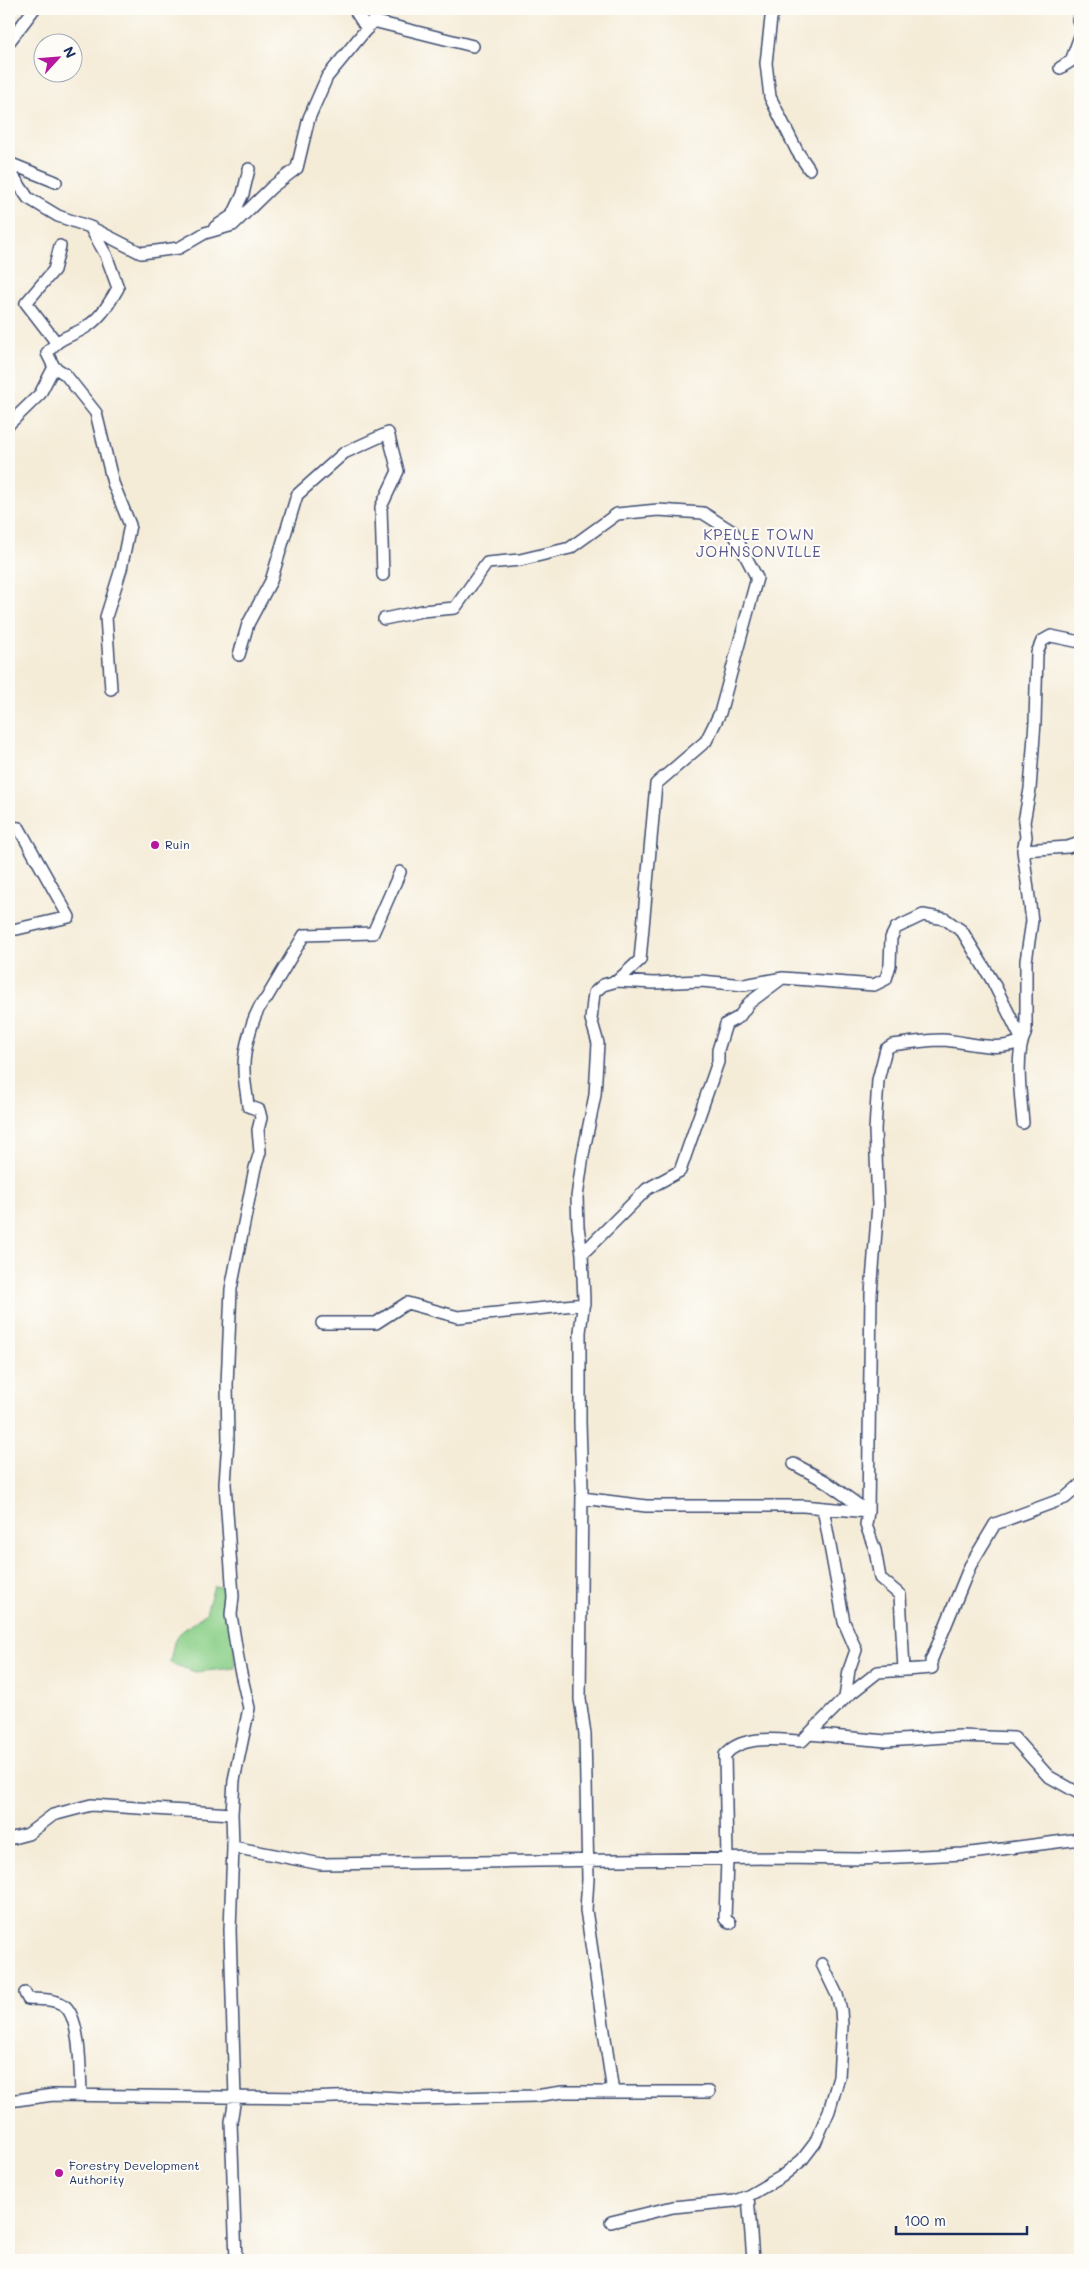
<svg xmlns="http://www.w3.org/2000/svg" width="1089" height="2269" font-family="Mali,sans-serif">
  <style>
    .green { fill: #8cd089; stroke: #548074 }
    .lines { fill: none; stroke-linecap: round; stroke-linejoin: round }
    .minor-casing { stroke: #3c4b70; stroke-width: 14 }
    .minor { stroke: #fff; stroke-width: 11 }
    .poi-dot { fill: #b5179e; stroke: #fdfcf7; stroke-width: 2 }
    .labels { text-anchor: middle; stroke-width: 4; stroke-linejoin: round; paint-order: stroke }
    .poi-label { font-size: 12px; fill: #1b2f5e; stroke: #fdfcf7; text-anchor: start }
    .quarter-label { font-size: 15px; letter-spacing: 1px; fill: #5a598f; stroke: #fdfcf7 }
  </style>
  <rect width="100%" height="100%" fill="#fdfcf7"/>
  <filter id="ink" filterUnits="userSpaceOnUse"><feTurbulence type="fractalNoise" baseFrequency=".02" numOctaves="2"/><feDisplacementMap in="SourceGraphic" scale="10" xChannelSelector="R" yChannelSelector="G"/><feConvolveMatrix kernelMatrix="1 2 1 2 8 2 1 2 1" color-interpolation-filters="sRGB"/></filter>
  <filter id="wash" filterUnits="userSpaceOnUse"><feTurbulence type="fractalNoise" baseFrequency=".0096" numOctaves="4" result="noise"/><feDisplacementMap in="SourceGraphic" scale="20" xChannelSelector="R" yChannelSelector="G"/><feGaussianBlur stdDeviation="1.12" result="paint"/><feColorMatrix in="noise" values="0 0 0 0 0 0 0 0 0 0 0 0 0 0 0 0 0 1.4 0 .05"/><feComposite in="paint" operator="in"/></filter>
  <g filter="url(#wash)">
    <rect width="100%" height="100%" fill="#f5ecd8"/>
    <!-- green -->
    <path class="green" d="M214,1586l17,3 4,79 -40,4 -25,-9 4,-21 6,-9 26,-20z"/>
  </g>
  <g filter="url(#ink)">
    <g class="lines">
      <!-- minor casing -->
      <g class="minor-casing">
        <path id="minor" d="M356,9v3l11,17
          M775,9l-4,9 -5,45 4,34 27,54 12,18
          M1080,16l-2,4 2,3
          M9,42l25,-33
          M1060,68l11,-7 9,-25
          M9,163l47,19
          M9,170l19,28 30,18 32,11 51,26 38,-5 26,-15 28,-8 39,-38 25,-19 12,-50 18,-41 46,-56 100,25
          M90,227l16,28 12,33c-8,14 -16,28 -29,37 -16,12 -29,10 -42,28l7,14 11,7 31,39 17,70 17,42 -9,44 -15,48 5,72
          M215,227l18,-12 10,-21 6,-25
          M56,342l-30,-39 28,-33 6,-24
          M9,424l31,-30 14,-27
          M384,619l38,-8 33,-3 32,-45 33,-3 50,-12 47,-34 41,-4 45,3 30,19 24,46 -37,135 -14,28 -50,43 -16,176 -23,21
          M239,655l9,-31 23,-43 26,-86 47,-42 44,-20 10,38 -17,36 2,68
          M9,827l10,1 50,89 -52,12
          M1023,850l45,-3 12,-4
          M1023,1123c-2,-25 -9,-70 3,-91v-71l6,-40 -9,-71 3,-13 -2,-15 6,-33 5,-67 2,-69 5,-12 9,-5 29,6
          M582,1254l65,-65 33,-18 38,-109v-12l8,-26 13,-7 10,-14 32,-24
          M322,1323h54l31,-20 51,14 126,-13
          M794,1464l31,17 43,31 -2,13 9,25 5,28 20,17 4,75
          M582,1498l64,8h157l65,6 3,-218 7,-89 -3,-75 3,-50 8,-31 6,-4c16,-2 34,-5 50,-5 25,1 58,14 80,0
          M845,1698l33,-26 54,-4 -1,-7 39,-95 25,-42 70,-26 15,-13
          M809,1734l77,7 74,-5 54,2 34,38 32,18
          M9,1839l19,-5 25,-19 38,-10 141,9
          M233,1847l88,17 455,-6 83,1 104,-5 117,-15
          M730,1923l-5,-4 2,-60 -2,-104c17,-21 53,-15 77,-14l43,-43 4,-28 7,-20 -12,-28 -21,-114
          M25,1993l3,6c12,1 28,-1 38,8 15,16 14,67 15,88
          M613,2092l-27,-182 2,-31 -3,-145 -5,-35 2,-211 -2,-66v-90l4,-32 -2,-46 -4,-27 -1,-30 6,-42 12,-60 3,-52 -7,-24 3,-26 9,-8 14,-4 37,2 47,-2 43,4 39,-7 91,7 12,-6 4,-14 1,-27 5,-10 27,-13 22,4 17,12 31,51 29,58
          M9,2101l44,-6 255,3 53,-2 55,3 119,-3 28,-4h146
          M748,2196l5,64
          M611,2222l62,-15 62,-6 13,-5 33,-19 21,-17 13,-17 14,-32 10,-34 3,-52 -1,-15 -4,-15 -15,-31
          M236,2260l-5,-138 4,-24 -5,-168 3,-83 -1,-33 2,-34 15,-72 -10,-43 -8,-50 2,-19 -8,-112 3,-44 -1,-55 4,-96 24,-121 5,-16 -2,-22 3,-12 -2,-8 -11,-4c-1,-12 -4,-24 -4,-36 -1,-17 9,-60 22,-71l38,-64 69,-2 27,-61"/>
      </g>
      <!-- minor -->
      <use href="#minor" class="minor"/>
    </g>
  </g>
  <!-- markers -->
  <g class="poi-dot">
    <circle cx="155" cy="845" r="5"/>
    <circle cx="59" cy="2173" r="5"/>
  </g>
  <g class="labels">
    <!-- poi labels -->
    <g class="poi-label">
      <text x="165" y="849">Ruin</text>
      <text x="69" y="2170">Forestry Development<tspan x="69" dy="14">Authority</tspan></text>
    </g>
    <!-- quarter labels -->
    <g class="quarter-label">
      <text x="759" y="540">KPELLE TOWN<tspan x="759" dy="17">JOHNSONVILLE</tspan></text>
    </g>
  </g>
  <!-- margin -->
  <rect width="1089" height="2269" fill="none" stroke="#fdfcf7" stroke-width="30"/>
  <!-- north arrow -->
  <g transform="translate(58 58) rotate(64)"><circle r="24" fill="#fdfcf7" stroke="#a3aaba"/>
  <path d="M0-4L9 19L0 12L-9 19Z" fill="#b5179e"/>
  <text y="-8" font-size="14" font-weight="bold" text-anchor="middle" fill="#1b2f5e">N</text>
  </g>
  <!-- scale -->
  <path d="M896 2226v8h131v-8" fill="none" stroke="#1b2f5e" stroke-width="2.5"/>
  <text x="904" y="2226" font-size="15" fill="#1b2f5e" stroke="#fdfcf7" stroke-width="4" paint-order="stroke">100 m</text>
</svg>
